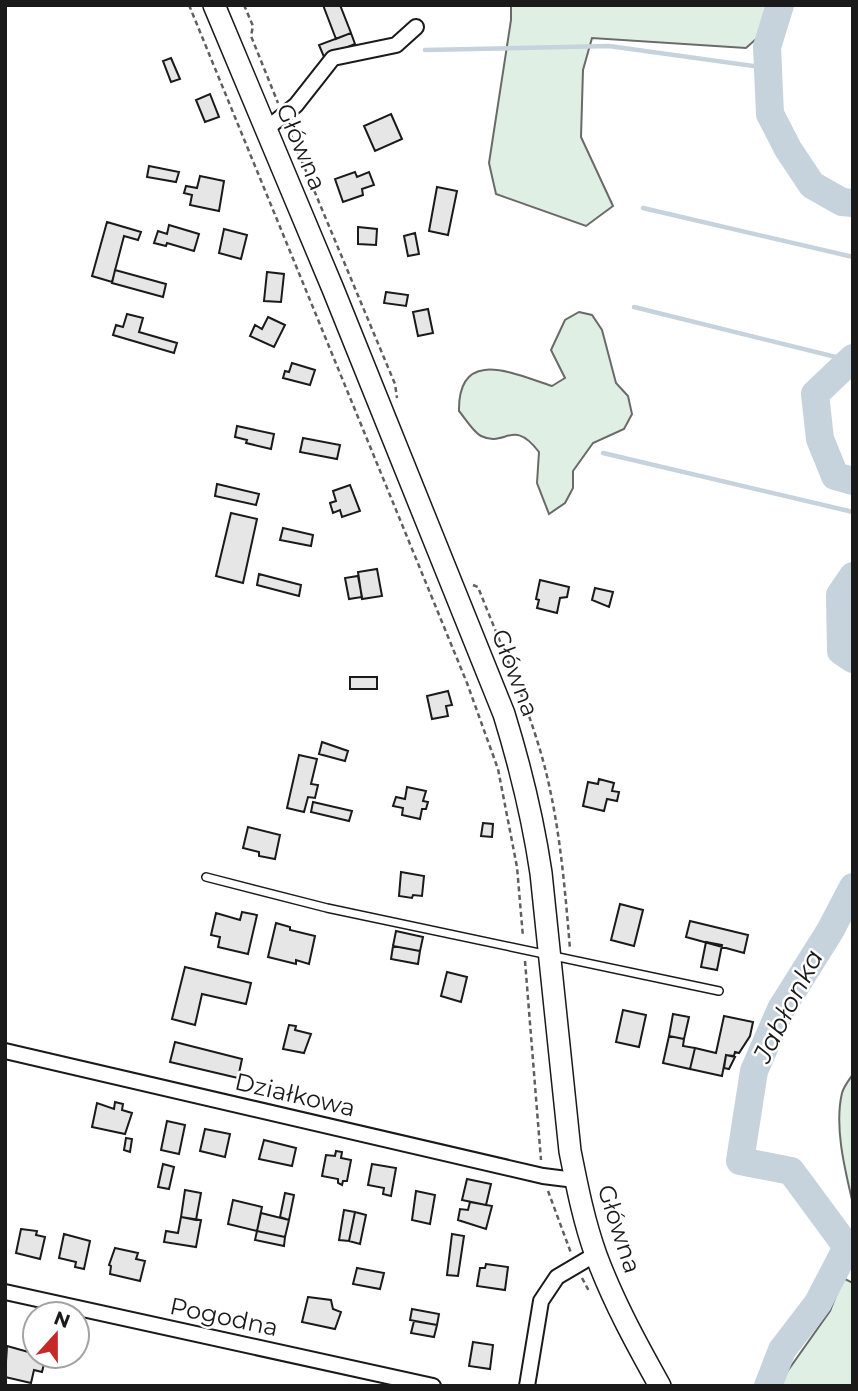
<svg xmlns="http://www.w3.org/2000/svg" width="858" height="1391" font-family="Montserrat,sans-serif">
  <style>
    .green { fill: #e0efe3; stroke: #6a6a6a; stroke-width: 2 }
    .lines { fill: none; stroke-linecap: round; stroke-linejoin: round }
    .stream { stroke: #c6d2dc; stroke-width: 4.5 }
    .river { stroke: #c6d2dc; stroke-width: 28 }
    .building { fill: #e6e6e6; stroke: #1a1a1a; stroke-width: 2 }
    .service-casing { stroke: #1a1a1a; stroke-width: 10 }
    .minor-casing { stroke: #1a1a1a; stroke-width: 18 }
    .primary-casing { stroke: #1a1a1a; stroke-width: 24 }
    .path { stroke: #5f5f5f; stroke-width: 2.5; stroke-dasharray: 5 3.5; stroke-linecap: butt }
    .service { stroke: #fff; stroke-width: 7 }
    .minor { stroke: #fff; stroke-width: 14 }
    .primary { stroke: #fff; stroke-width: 21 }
    .labels { text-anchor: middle; stroke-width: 5; stroke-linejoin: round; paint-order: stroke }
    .street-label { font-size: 24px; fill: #1a1a1a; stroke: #fff }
    .water-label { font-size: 26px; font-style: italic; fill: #1a1a1a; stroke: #fff }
  </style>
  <rect width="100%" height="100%" fill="#fff"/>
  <!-- green -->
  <path class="green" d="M511,5h258l-5,27 -18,16 -154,-10 -9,32 -2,67 32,69 -27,20 -90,-32 -7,-31 22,-143z
    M579,312l13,3 10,15 14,53 12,13 4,18 -8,15 -31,14 -20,28v17l-8,15 -16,11 -12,-31 2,-31c-27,-35 -33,-4 -58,-16 -8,-4 -16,-18 -22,-25 -1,-65 55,-37 93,-25l13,-8 -14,-28 14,-30z
    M853,1074v130c-8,-34 -19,-77 -11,-111 2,-7 7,-13 11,-19z
    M843,1278l10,5v103h-73l2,-7 48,-68z"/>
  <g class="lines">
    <!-- stream -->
    <path class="stream" d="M425,50l184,-4 159,22
      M643,208l210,49
      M634,307l214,53
      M603,453l250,59"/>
    <!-- river -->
    <path class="river" d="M780,5l-13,42 3,67 18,35 24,36 30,17 11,1
      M853,358l-38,36 5,45 15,37 18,5
      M853,576l-13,19 1,56 12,8
      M768,1386l14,-36 36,-47 29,-56 -56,-76 -51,-10 14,-90 27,-62 49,-78 23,-44"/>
  </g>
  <!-- building -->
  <path class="building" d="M323,5h17l11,28 -15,6z
    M351,33l4,11 -31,13 -5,-12z
    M171,58l9,21 -9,3 -8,-21z
    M210,94l9,23 -14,5 -9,-22z
    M391,114l11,25 -27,12 -11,-25z
    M149,166l30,6 -3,10 -29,-5z
    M355,172l2,5 12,-5 5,13 -12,4 1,6 -20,7 -8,-23z
    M200,176l24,5 -5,30 -29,-6 2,-10 -8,-2 2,-7 11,2z
    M437,187l20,4 -9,44 -19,-4z
    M107,222l34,10 -3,8 -14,-4 -12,46 -20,-6z
    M169,225l30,9 -5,17 -27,-8 -1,3 -12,-3 4,-12 9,3z
    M358,227l19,2 -1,16 -18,-1z
    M224,229l23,6 -6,24 -22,-6z
    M415,233l4,21 -11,2 -4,-20z
    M115,270l51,14 -3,13 -51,-14z
    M267,272l17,2 -3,28 -17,-1z
    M386,292l22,3 -2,11 -22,-3z
    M428,309l5,24 -15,3 -5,-24z
    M127,314l16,4 -4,14 38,11 -3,10 -61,-18 3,-10 7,2z
    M268,317l17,8 -11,22 -24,-11 5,-11 7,4z
    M292,363l23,7 -5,15 -27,-7 2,-7 4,1z
    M237,426l37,8 -3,15 -25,-6 1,-3 -12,-3z
    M303,438l37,7 -3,14 -37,-7z
    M217,484l42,10 -3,11 -41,-9z
    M350,485l10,26 -18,6 -2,-7 -7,3 -3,-10 6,-2 -3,-10z
    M231,513l26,6 -14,64 -27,-7z
    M283,528l30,7 -2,11 -31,-6z
    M377,569l5,27 -20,3 -4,-27z
    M259,574l42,11 -2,11 -42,-11z
    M358,576l4,21 -13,2 -4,-21z
    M540,580l29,7 -2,10 -7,1 -3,15 -20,-5 2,-8 -3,-1z
    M595,588l18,4 -4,15 -17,-7z
    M350,677h27v12h-27z
    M448,691l4,14 -6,1 2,10 -16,3 -5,-23z
    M322,742l26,9 -3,10 -26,-7z
    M299,755l18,4 -6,25 7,1 -3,13 -7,-1 -4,15 -17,-4z
    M599,779l15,4 -2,8 7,1 -2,9 -10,-2 -3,12 -21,-5 5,-24 10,2z
    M407,787l19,4 -3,10 5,1 -2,7h-4l-2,10 -18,-4 1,-7 -10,-2 3,-9 9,2z
    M313,802l39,9 -3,10 -38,-9z
    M483,823l10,1 -1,13 -11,-1z
    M248,827l32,8 -5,24 -16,-3v-4l-16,-4z
    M401,872l23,4 -2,20 -9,-1 -1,3 -13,-2z
    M620,904l23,6 -9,36 -23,-6z
    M242,912l15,3 -9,39 -30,-7 2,-10 -9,-2 5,-22 24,7z
    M690,921l58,14 -4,18 -58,-16z
    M276,923l14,4v3l25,6 -6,28 -13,-4v4l-28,-7z
    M396,931l27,6 -3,14 -27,-5z
    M706,942l16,3 -5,25 -16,-3z
    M393,946l27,5 -2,13 -27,-5z
    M185,967l66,16 -5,21 -44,-10 -7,31 -23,-6z
    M447,972l20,5 -6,25 -20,-6z
    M623,1010l23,5 -7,32 -23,-5z
    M673,1014l16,3 -5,22 -15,-3z
    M724,1016l29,6 -3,14 -11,17 -4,-1 -1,4 -8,-1 -4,21 -32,-7 5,-21 21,5z
    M289,1025l7,1 -1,4 16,4 -7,19 -21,-4z
    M669,1036l15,3 -1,7 12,2 -5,21 -27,-6z
    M175,1042l67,17 -4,19 -68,-16z
    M726,1055l9,2 -6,12 -5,-1z
    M115,1102l8,2 -1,6 10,3 -7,21 -33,-7 5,-24 17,6z
    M167,1121l18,4 -6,29 -18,-4z
    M205,1129l25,5 -5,23 -25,-6z
    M126,1138l6,1 -2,13 -6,-2z
    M264,1140l32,8 -4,18 -33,-7z
    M336,1151l6,1 -1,6 10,2 -4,21h-4l-1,4 -4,-2v-4l-16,-3 4,-21 9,1z
    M163,1164l11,3 -5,22 -11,-2z
    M372,1164l24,4 -5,28 -8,-2 1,-6 -16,-3z
    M467,1179l24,5 -5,21 -24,-5z
    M185,1190l16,3 -5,27 -15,-3z
    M416,1191l19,4 -5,29 -18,-4z
    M285,1193l9,2 -5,25 -9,-3z
    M233,1200l29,7 -5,24 -29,-7z
    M470,1202l22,4 -6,23 -28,-9 2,-11 8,1z
    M344,1210l11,2 -6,29 -10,-1z
    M355,1212l11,3 -6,29 -11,-3z
    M261,1213l28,7 -4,17 -28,-6z
    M181,1217l20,3 -5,27 -32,-5 2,-11 12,2z
    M21,1229l16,2 -1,4 9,2 -5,22 -24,-6z
    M257,1231l28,6 -1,9 -29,-6z
    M64,1234l26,7 -6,28 -9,-2 1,-5 -17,-4z
    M452,1234l12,2 -6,40 -11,-1z
    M115,1248l23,5 -2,6 9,2 -5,20 -30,-7 1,-8 -2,-1z
    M486,1264l22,3 -3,23 -28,-4 3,-18h5z
    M357,1268l27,5 -4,16 -27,-5z
    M308,1297l23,3 2,9 8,3 -6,17 -33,-7z
    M412,1309l27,5 -2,11 -27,-5z
    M414,1321l23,4 -3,12 -23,-4z
    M473,1342l20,3 -3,24 -21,-3z
    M7,1346l25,7 1,-6 2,1v8h11l-4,16 -8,-2 -3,13 -26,-6z"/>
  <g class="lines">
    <!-- service casing -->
    <g class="service-casing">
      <path id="service" d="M206,877l121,31 392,83"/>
    </g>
    <!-- minor casing -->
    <g class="minor-casing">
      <path id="minor" d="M265,130l31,-25 37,-47 63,-13 20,-18
        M5,1051l538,125 32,4
        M5,1292l428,94
        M527,1386l14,-85 16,-24 39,-23"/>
    </g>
    <!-- primary casing -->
    <g class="primary-casing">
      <path id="primary" d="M214,5l119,284 171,425c16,52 29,105 37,159l29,278c7,35 14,71 26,104 17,46 40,88 64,131"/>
    </g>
    <!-- path -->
    <path class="path" d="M189,5l278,678 31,86 19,98 6,70
      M244,5l9,21 -2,10 27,67
      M288,128l107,256 2,14
      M473,585l5,2c23,59 51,119 67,181 15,59 20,121 25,181
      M525,961l16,199
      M548,1191l23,62
      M582,1278l7,13"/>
    <!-- service -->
    <use href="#service" class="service"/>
    <!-- minor -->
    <use href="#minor" class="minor"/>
    <!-- primary -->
    <use href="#primary" class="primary"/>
  </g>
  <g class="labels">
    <!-- street labels -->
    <g class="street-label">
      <text transform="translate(301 147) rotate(67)" y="8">Główna</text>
      <text transform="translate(515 673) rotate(69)" y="8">Główna</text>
      <text transform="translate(295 1095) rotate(13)" y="8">Działkowa</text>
      <text transform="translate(619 1229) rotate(72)" y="8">Główna</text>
      <text transform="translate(224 1317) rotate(12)" y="8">Pogodna</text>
    </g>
    <!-- water labels -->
    <g class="water-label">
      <text transform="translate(788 1006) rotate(-63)" y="9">Jabłonka</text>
    </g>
  </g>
  <!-- border -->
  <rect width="858" height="1391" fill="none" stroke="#1a1a1a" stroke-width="14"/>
  <!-- north arrow -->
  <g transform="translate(56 1335) rotate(21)"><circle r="33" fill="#ffffff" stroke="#a3a3a3" stroke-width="2"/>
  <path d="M0-5L12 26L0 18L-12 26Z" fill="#c62828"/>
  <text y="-10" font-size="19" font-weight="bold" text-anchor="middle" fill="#1a1a1a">N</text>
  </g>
</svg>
